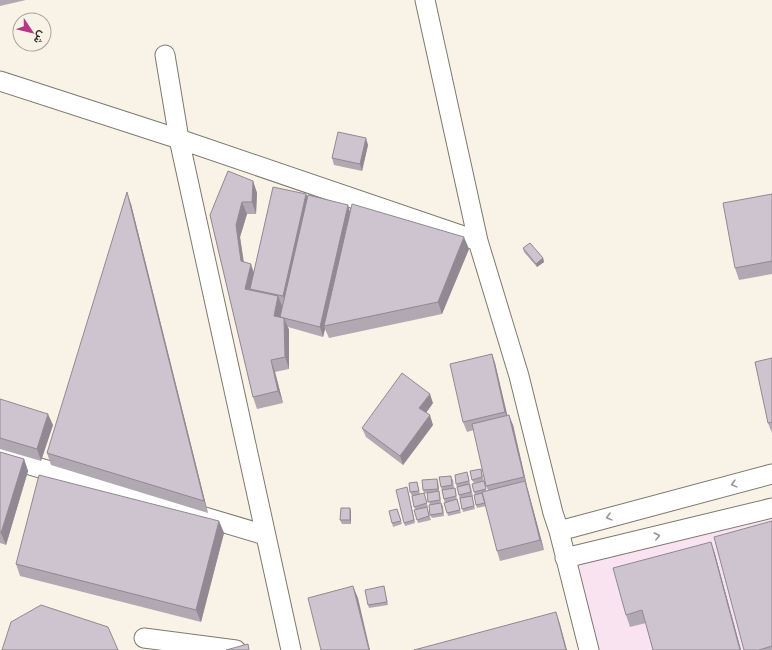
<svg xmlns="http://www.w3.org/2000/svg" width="772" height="650" font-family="Raleway,Vazirmatn,sans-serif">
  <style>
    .commercial { fill: #f9e3f1 }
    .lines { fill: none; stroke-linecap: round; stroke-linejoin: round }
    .minor-casing { stroke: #7e796e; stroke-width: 21 }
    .minor { stroke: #fff; stroke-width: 19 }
    .wall { fill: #b0a9b2 }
    .shaded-wall { fill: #908991 }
    .building { fill: #cdc4cf; stroke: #908991 }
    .oneway { stroke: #989694 }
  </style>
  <rect width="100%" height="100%" fill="#f9f3e7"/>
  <!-- commercial -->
  <path class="commercial" d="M772,508v142h-186l-21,-92z"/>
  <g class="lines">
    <!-- minor casing -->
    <g class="minor-casing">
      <path id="minor" d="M425,0l53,241 41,135 34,137 6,18 30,119
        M165,55l14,84 112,511
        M0,81l179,58 299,102
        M0,456l265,79
        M559,531l213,-57
        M565,558l207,-50
        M144,638l92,12"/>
    </g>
    <!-- minor -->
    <use href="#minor" class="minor"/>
  </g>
  <!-- wall -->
  <path class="wall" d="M0,0h26l-26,6z
    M368,145l-6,26 -28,-6 -2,-7z
    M253,181l4,12 -1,21h-9l-7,23 4,25 10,10 52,-78 1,3 43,15 119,37 -27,65 -113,24 -4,-9 -2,8 -35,-10 1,3v39l-14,3 8,31 -26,6 -4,-12 -43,-182z
    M772,194v80l-33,6 -4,-12z
    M131,204l77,309 -157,-48 -4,-12z
    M523,248l20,10 1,4 -7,5 -13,-15z
    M492,354l3,9 12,53 6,9 14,61 17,64 -44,11 -3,-10 -11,-45 -9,2 -1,-3 -1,-10 -1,-3 10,-11 2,10 2,-1 -2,-4 -12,-56 -7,2 -4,-10z
    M772,358v75l-4,-10z
    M0,399l53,26 -12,36 -41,-12z
    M433,403l-7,10 7,12 -30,40 -37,-28 -4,-9z
    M0,452l24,7 4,12 -22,74 -6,-2z
    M481,469l3,12 -10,2 -2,-3z
    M468,475l5,21h-1l3,13 -12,3 -7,-28z
    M453,479l1,9h1l1,3 1,9 4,13 -13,3 -7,-29z
    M417,482l3,12 4,-1 -1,-3 15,-8 1,9 1,3 1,9 2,3 1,10 -12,2 -2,-3v-10l-3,-12 -3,1 4,13h-1l4,13 -13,3 -1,-3 -1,-10 -2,-3 3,-12 -5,1 -2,-4z
    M408,491l7,32 -10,3 -1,-3z
    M350,508l1,4v12h-9l-2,-4z
    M397,509l5,15 -9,3 -1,-4z
    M219,521l5,12 -23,89 -181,-46 -4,-12z
    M772,521v129h-28z
    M711,542l4,12 26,96h-88l-7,-27 -16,4 -4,-12z
    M384,586l4,19 -19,3 -1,-3z"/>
  <!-- shaded-wall -->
  <path class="shaded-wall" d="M366,138l2,7 -6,26 -2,-7z
    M253,181l4,12 -1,21 -4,-12z
    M127,192l4,12 77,309 -4,-12z
    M306,194l4,9 -23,103 -4,-10z
    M242,202l5,12 -7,23 5,36 -4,-12 -5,-36z
    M348,205l3,10 -27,111 1,3 -2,8 -3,-10z
    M464,237l5,12 -27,65 -4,-12z
    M543,258l1,4 -7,5 -1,-3z
    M251,264l4,12 -5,13 1,4 -6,-4z
    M278,296l5,12 -5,20 -4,-12z
    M284,318l5,12v39l-4,-12z
    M492,354l3,9 14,59 -4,-10z
    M271,360l4,12 8,31 -5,-12z
    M430,394l3,9 -10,14 -4,-9z
    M48,414l5,11 -12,36 -4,-12z
    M430,415l3,10 -30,40 -3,-9z
    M509,415l4,10 14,61 -3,-9z
    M24,459l4,12 -22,74 -5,-12z
    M437,479l1,3 1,10 -1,-3z
    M525,481l3,9 16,60 -4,-10z
    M407,487l1,4 7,32 -1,-3z
    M350,508l1,4v12l-1,-4z
    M219,521l5,12 -23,89 -5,-12z
    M711,542l4,12 26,96h-1z
    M353,586l5,12 12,52h-1z
    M556,612l4,12 7,26h-1z"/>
  <!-- building -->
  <path class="building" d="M338,132l28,6 -6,26 -28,-6z
    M228,171l25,10 -1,21h-10l-6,23 5,36 10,3 -6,25 33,7 -4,20 10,2 1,39 -14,3 7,31 -25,6 -43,-182z
    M273,187l33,7 -23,102 -33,-7z
    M127,192l77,309 -157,-48z
    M772,194v67l-37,7 -12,-65z
    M308,195l40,10 -28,122 -40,-10z
    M352,204l112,33 -26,65 -114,24z
    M530,243l13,15 -7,6 -13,-16z
    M492,354l13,58 -42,10 -13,-58z
    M772,358v64l-4,1 -13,-61z
    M402,373l28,21 -11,14 11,7 -30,41 -38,-28z
    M0,399l48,15 -11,35 -37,-11z
    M509,415l15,62 -38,9 -14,-62z
    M0,452l24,7 -23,74 -1,-1z
    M481,469l1,8 -10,3 -2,-9z
    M467,472l2,9 -13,3 -1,-9z
    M39,475l180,46 -23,89 -180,-46z
    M451,476l1,9 -11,2 -2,-10z
    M437,479l1,10 -15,1 -1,-10z
    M484,481l2,8 -12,3 -2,-8z
    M525,481l15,59 -43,11 -15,-59z
    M417,482l2,9 -9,1 -1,-9z
    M469,484l2,8 -12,3 -2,-8z
    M407,487l7,33 -10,3 -8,-33z
    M455,488l1,8 -12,3 -2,-9z
    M439,491l1,9 -12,2 -1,-9z
    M424,493l3,10 -13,4 -2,-11z
    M482,493l3,10 -9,2 -2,-10z
    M472,496l2,10 -12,3 -2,-11z
    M457,499l3,11 -13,3 -3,-10z
    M441,503l2,10 -13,2 -1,-10z
    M427,507l2,9 -12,4 -3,-10z
    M341,508h9v12h-10z
    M397,509l4,12 -9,2 -3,-12z
    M772,521v125l-13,4h-15l-30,-113z
    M711,542l29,108h-87l-11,-40 -16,5 -13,-47z
    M353,586l16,64h-48l-13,-52z
    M384,586l3,16 -19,3 -3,-15z
    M41,605l67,22 10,23h-116l9,-28z
    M556,612l10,38h-152z
    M248,644l1,6h-23z"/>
  <!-- one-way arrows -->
  <defs><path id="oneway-chevron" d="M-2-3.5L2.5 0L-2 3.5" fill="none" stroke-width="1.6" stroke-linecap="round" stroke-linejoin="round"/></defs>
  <g class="oneway">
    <use href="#oneway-chevron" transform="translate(734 484) rotate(165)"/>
    <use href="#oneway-chevron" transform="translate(609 517) rotate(165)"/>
    <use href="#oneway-chevron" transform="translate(657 536) rotate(-14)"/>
  </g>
  <!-- north arrow -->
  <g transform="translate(32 32) rotate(125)"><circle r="19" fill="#f9f3e7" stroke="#a9a49b"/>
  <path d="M0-3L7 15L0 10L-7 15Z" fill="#b53785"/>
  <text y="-6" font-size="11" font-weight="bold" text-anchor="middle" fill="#302e29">ش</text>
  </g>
</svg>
